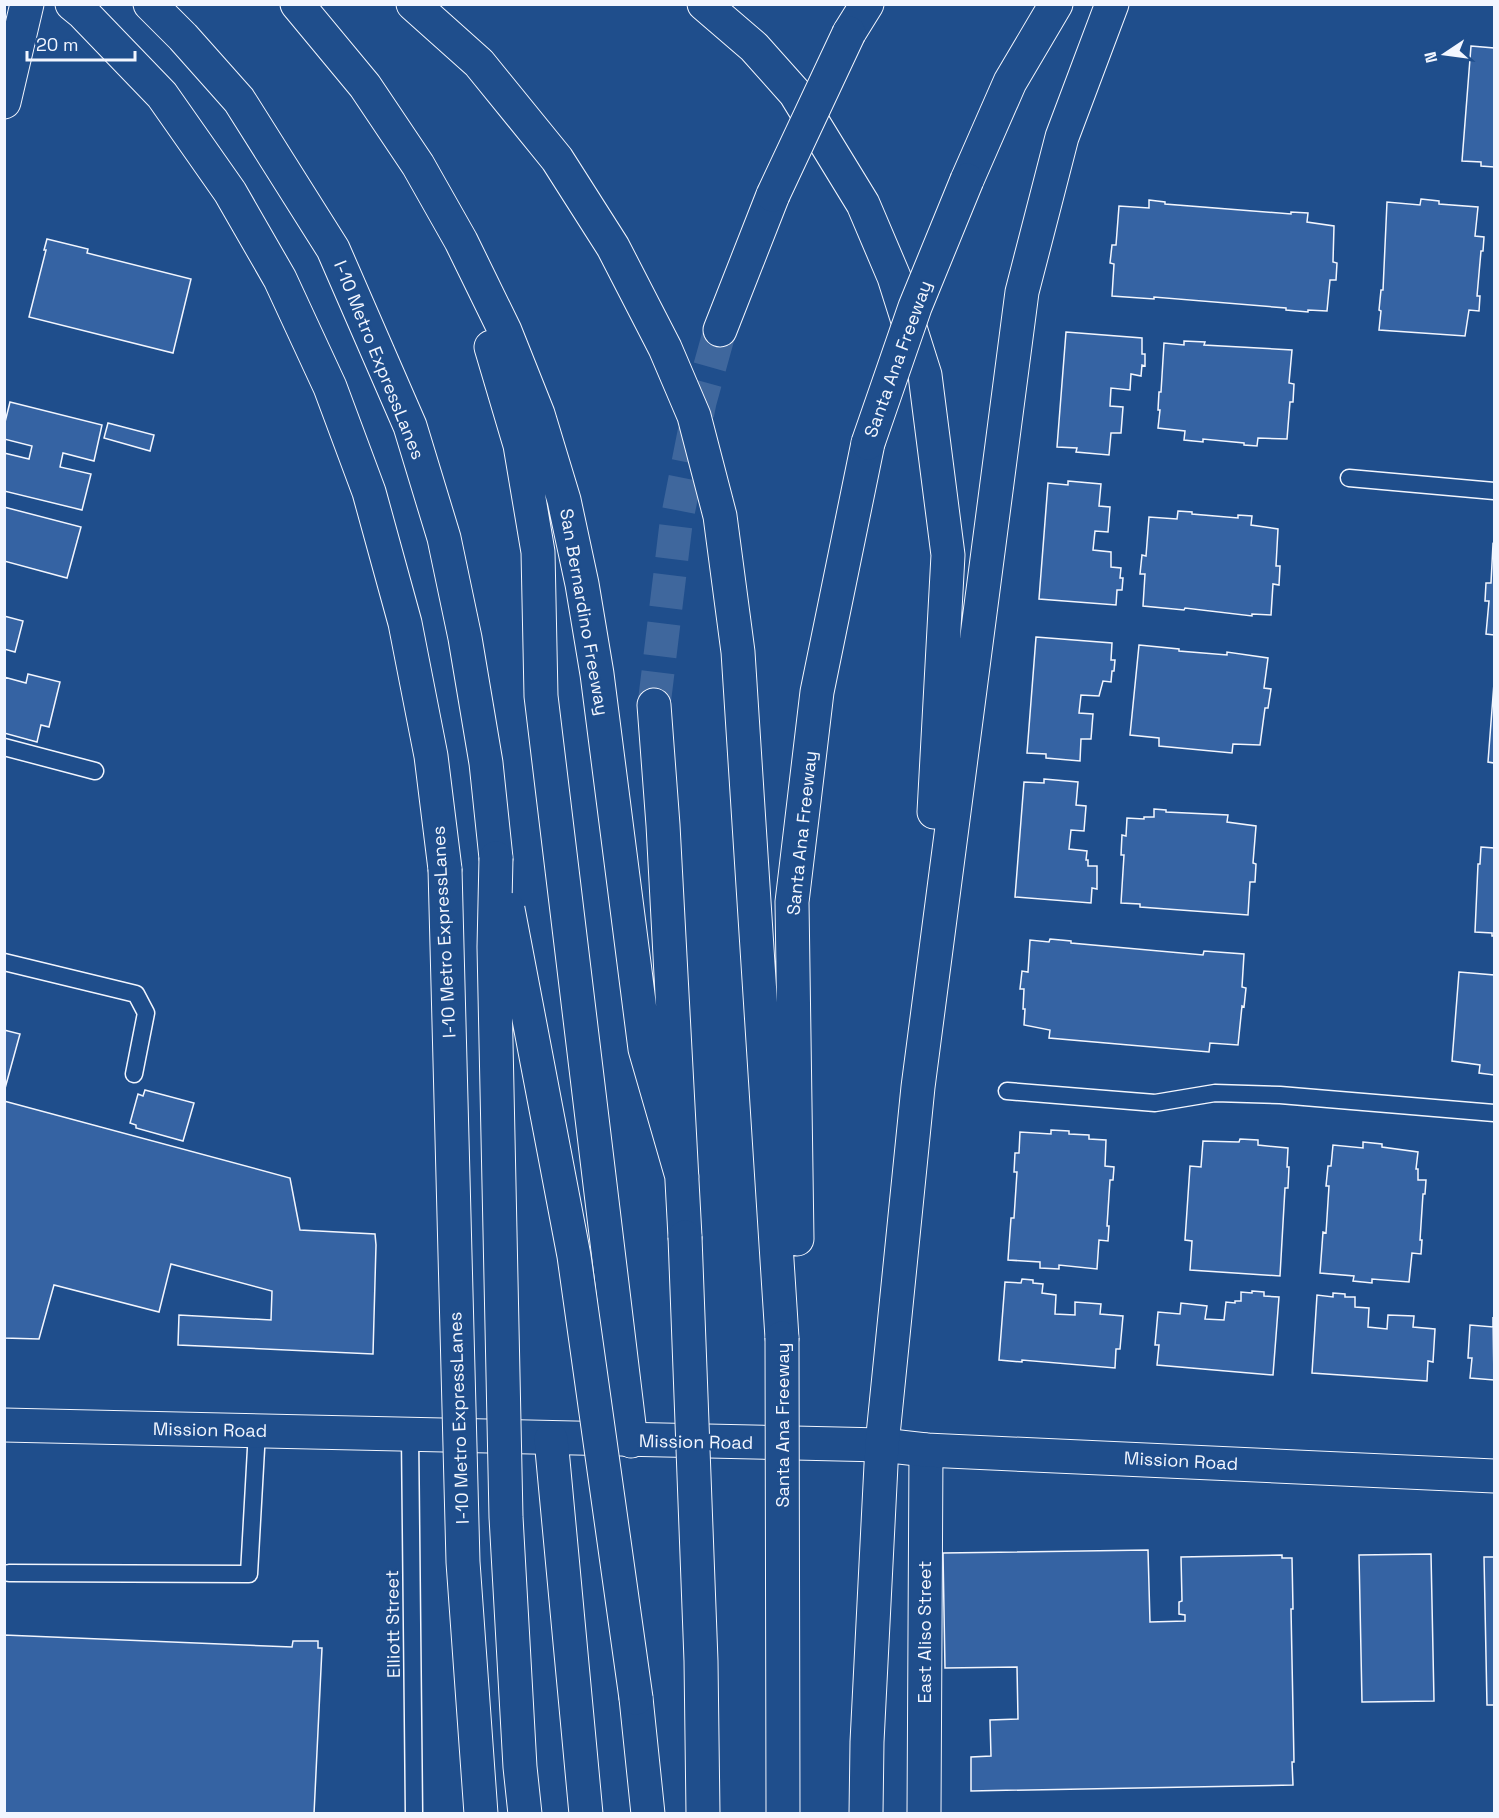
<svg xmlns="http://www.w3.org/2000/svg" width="1499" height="1818" font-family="'Space Grotesk',sans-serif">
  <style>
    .building { fill: #3563a3; stroke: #f2f6ff; stroke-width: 1.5 }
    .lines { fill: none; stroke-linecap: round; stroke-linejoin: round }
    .highway-tunnel { stroke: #3f679d; stroke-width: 33; stroke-dasharray: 33 16; stroke-linecap: butt }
    .lane-casing { stroke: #f2f6ff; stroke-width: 19 }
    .street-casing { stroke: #f2f6ff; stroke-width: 35 }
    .secondary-casing { stroke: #f2f6ff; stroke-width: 35 }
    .primary-casing { stroke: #f2f6ff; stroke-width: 35 }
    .highway-casing { stroke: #f2f6ff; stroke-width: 35 }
    .lane { stroke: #1f4e8c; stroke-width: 16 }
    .street { stroke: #1f4e8c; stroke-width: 33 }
    .secondary { stroke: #1f4e8c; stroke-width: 33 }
    .primary { stroke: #1f4e8c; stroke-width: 33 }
    .highway { stroke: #1f4e8c; stroke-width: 33 }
    .highway-bridge-casing { stroke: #f2f6ff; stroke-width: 35; stroke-linecap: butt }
    .highway-bridge { stroke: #1f4e8c; stroke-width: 33 }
    .labels { text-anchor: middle; stroke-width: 4.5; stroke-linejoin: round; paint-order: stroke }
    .street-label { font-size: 18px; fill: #f2f6ff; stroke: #1f4e8c }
  </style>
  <rect width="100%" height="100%" fill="#1f4e8c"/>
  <!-- building -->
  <path class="building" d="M1471,46l23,2v119l-13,-1v-4l-19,-1z
    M1421,199l18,2v3l39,3 -3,29 9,1 -1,14h-2l-4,45h3l-1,15 -10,-1 -4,26 -86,-6 2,-19 -2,-1 2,-20h2l4,-88 33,3z
    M1149,200l16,2v2l126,10v-2l17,1 -1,9 27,4 -1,36 4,1 -1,17h-6l-3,31 -19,-1v2l-22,-2v-2l-132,-11v2l-42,-3 2,-32 -4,-1 2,-18h4l3,-39 30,2z
    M47,239l41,10 -1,4 104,26 -18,74 -144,-36 17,-67h-2z
    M1066,332l76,6v16h3v12l-3,-1 -1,11 -10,-2 -1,16 -19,-2 -1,18 13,1 -2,26h-10l-2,22 -33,-3 1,-4 -20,-1z
    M1184,341l21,1 -1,3 88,5 -3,33 5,1 -1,18h-3l-3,37 -29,-1 -1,8 -13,-1v-2l-41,-4v3l-19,-2 1,-9 -27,-3 2,-18h-2l1,-18h2l3,-49 20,2z
    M10,402l92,23 -8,36 -31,-8 -3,14 31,7 -9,36 -78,-19v-38l25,6 3,-13 -28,-7v-13z
    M108,423l46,12 -4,16 -46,-13z
    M1068,481l33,3 -2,22 11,1 -2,25 -13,-1 -2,19 18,2v15l10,1 -1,10h3l-1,12h-5l-1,15 -77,-6 9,-116 20,2z
    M4,507l77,20 -14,51 -63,-17z
    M1178,511l14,1v2l46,4v-3l14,1 -1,9 27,4 -2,37h4l-1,19 -6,-1 -2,31 -19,-1v2l-67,-8 -1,2 -41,-4 2,-32h-5l2,-19 4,1 3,-39 28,2z
    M1493,544l1,1v90l-8,-1 3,-33h-4l1,-18h5z
    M4,616l19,5 -8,31 -11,-3z
    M1036,637l76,6 -1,17h4l-1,11h-2l-1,11 -8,-1 -4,15 -18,-1 -2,18 14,1 -2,25h-10l-1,22 -34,-3v-4l-19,-1z
    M1139,645l40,4v2l48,4v-3l41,6 -4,30 7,1 -3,19h-3l-5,37 -27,-1 -1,9 -73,-7v-8l-29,-3z
    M28,674l32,8 -11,45 -8,-2 -4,17 -33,-9v-56l22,6z
    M1494,683v80l-6,-1z
    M1044,779l34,3 -2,23 10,1 -2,25 -13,-1 -2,19 18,2 -1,9h2v6h9v23l-5,-1 -1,15 -76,-6 9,-115 20,1z
    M1154,809l12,1v2l62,3 -1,7 29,4 -3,37 3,1 -1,18h-5l-2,33 -108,-8v-3l-19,-1 3,-48h-3l1,-20 4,1 1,-18 17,1v-2h10z
    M1481,847l13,1v88h-2v-3l-17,-1 3,-68h2z
    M1050,939l21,2v2l132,12 1,-4 40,3 -2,33 4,1 -2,19 -2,-1 -4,39 -28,-2 -1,9 -160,-14 1,-8 -26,-5 1,-16h-2l1,-20h-4l2,-18 6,1 2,-32 19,2z
    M1459,972l35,3v100l-15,-2 1,-8 -28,-4z
    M4,1030l16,4 -16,58z
    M145,1090l49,13 -11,38 -47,-13v-3l-6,-2 8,-29 5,2z
    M4,1101l286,77 10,52 75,4 1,11 -3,109 -195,-9 1,-30 92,5 1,-29 -101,-27 -12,48 -105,-27 -15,54 -35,-1z
    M1051,1130l18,1v3l20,1v4l17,1 -1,26 9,1 -1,13h-3l-3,46h2l-1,15 -9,-1 -2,29 -38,-4v4l-19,-1v-6l-32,-2 3,-42h3l3,-46h-3l1,-19h4l1,-21 31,2z
    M1240,1139l18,1v5l30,3 -1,19h2l-1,21h-3l-5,88 -90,-6 2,-29 -7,-1 5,-74 11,1 2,-26 36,1z
    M1363,1142l19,2v3l36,5 -2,17h2v11h8l-1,14h-2l-3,46h2l-1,14 -9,-1 -3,29 -37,-3v4l-19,-2 1,-5 -34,-3 3,-41 3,1 3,-47h-3l2,-20h3l2,-21 30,3z
    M1022,1279l11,1v3l10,1 -1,9 14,2 -1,19 20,1v-13l26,2 -1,10 23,2 -3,33h-4l-1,19 -93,-8v2l-23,-2 6,-78 16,1z
    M1252,1291l12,1v4l15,1 -6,78 -116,-10 2,-20h-4l3,-33 22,2 1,-11 26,3 -2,13 19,1 2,-18 9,1v-2h6v-9l11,1z
    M1333,1293l12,1v3h10v10l14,1 -1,19 19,2 1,-14 26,1 -1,11 22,2 -2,33 -5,-1 -1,20 -115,-8 5,-78 16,2z
    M1493,1317l1,63 -24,-2 2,-20h-4l2,-33 23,2z
    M1148,1550l2,72 35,-1v-6l-6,-1v-12l3,-1 -1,-44 101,-2v3h10l1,51h-2l3,153h-2l1,23 -322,6v-34l20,-1 -1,-36 28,-1 -1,-52 -72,1 -2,-115z
    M1431,1554l3,147 -72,1 -3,-147z
    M1484,1557h10v148h-7z
    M4,1635l288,12 1,-6h25v7h4l-8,166h-310z"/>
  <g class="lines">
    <!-- highway-tunnel -->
    <path class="highway-tunnel" d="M654,705l22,-181 24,-122 20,-72"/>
    <!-- lane casing -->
    <g class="lane-casing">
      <path id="lane" d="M1349,478l145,13
        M4,747l91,24
        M4,962l132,32 10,19 -12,61
        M1007,1091l148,12 60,-10 65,2 214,18
        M410,1435l4,379
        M9,1573l240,1 8,-143"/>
    </g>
    <!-- street casing -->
    <g class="street-casing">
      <path id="street" d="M924,1814l2,-364"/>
    </g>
    <!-- secondary casing -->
    <g class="secondary-casing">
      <path id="secondary" d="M4,1425l878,20 44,5 568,26"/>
    </g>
    <!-- primary casing -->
    <g class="primary-casing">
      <path id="primary" d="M4,102l23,-98"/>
    </g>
    <!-- highway casing -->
    <g class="highway-casing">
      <path id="highway" d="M72,4l11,9 79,82 68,97 50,87 50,108 39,105 36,131 26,133 14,113
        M150,4l33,33 56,63 94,149 77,177 34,112 21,100 21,125 10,95
        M297,4l68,82 53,79 43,76 44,90 33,83 26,86 18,84 15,90 48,375 37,128
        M413,4l66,59 78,96 56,88 52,101 29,68 26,100 18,136 44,686
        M704,4l50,43 41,46 68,111 31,73 31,98 23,180 -14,257
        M849,33l18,-29
        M967,180l43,-98 46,-78
        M720,330l53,-135
        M491,347l29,98 18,107 3,144 90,745
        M654,705l9,120 22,412
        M797,1239l-5,-337 25,-210 51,-249
        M551,1439l35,375
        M636,1698l12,116
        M866,1814l1,-72 15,-297 36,-358 104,-795 40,-155 50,-133"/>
    </g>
    <!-- lane -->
    <use href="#lane" class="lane"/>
    <!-- street -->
    <use href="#street" class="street"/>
    <!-- secondary -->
    <use href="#secondary" class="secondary"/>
    <!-- primary -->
    <use href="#primary" class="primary"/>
    <!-- highway -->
    <use href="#highway" class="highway"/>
    <!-- highway-bridge casing -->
    <g class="highway-bridge-casing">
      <path id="highway-bridge" d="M773,195l76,-162
        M868,443l47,-136 52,-127
        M496,858l-2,89 12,570 14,250 5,47
        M445,869l18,693 18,252
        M508,909l66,347 62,442
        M685,1237l16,424 2,153
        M782,1338l1,476"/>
    </g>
    <!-- highway-bridge -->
    <use href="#highway-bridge" class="highway-bridge"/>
  </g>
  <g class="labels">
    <!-- street labels -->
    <g class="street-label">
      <text transform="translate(898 359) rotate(-70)" y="6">Santa Ana Freeway</text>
      <text transform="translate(379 360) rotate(68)" y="6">I-10 Metro ExpressLanes</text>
      <text transform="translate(584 612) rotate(80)" y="6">San Bernardino Freeway</text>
      <text transform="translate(802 833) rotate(-84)" y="6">Santa Ana Freeway</text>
      <text transform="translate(444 932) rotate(-93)" y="6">I-10 Metro ExpressLanes</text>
      <text transform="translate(459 1418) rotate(-92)" y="6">I-10 Metro ExpressLanes</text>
      <text transform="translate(783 1425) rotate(-90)" y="6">Santa Ana Freeway</text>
      <text transform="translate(210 1430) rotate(1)" y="6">Mission Road</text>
      <text transform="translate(696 1442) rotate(1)" y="6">Mission Road</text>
      <text transform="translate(1181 1461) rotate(3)" y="6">Mission Road</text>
      <text transform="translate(393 1624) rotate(-91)" y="6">Elliott Street</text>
      <text transform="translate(925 1632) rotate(-90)" y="6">East Aliso Street</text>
    </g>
  </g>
  <!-- border -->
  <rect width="1499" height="1818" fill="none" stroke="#f2f6ff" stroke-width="12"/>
  <!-- north arrow -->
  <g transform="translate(1445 54) rotate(257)" stroke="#1f4e8c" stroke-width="4.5" paint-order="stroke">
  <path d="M0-4.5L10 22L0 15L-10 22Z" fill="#f2f6ff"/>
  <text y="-9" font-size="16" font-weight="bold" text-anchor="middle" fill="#f2f6ff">N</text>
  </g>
  <!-- scale -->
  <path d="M27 51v9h108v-9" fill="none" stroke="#f2f6ff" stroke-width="3"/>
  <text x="36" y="51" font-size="18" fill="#f2f6ff" stroke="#1f4e8c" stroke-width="4.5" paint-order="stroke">20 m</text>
</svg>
